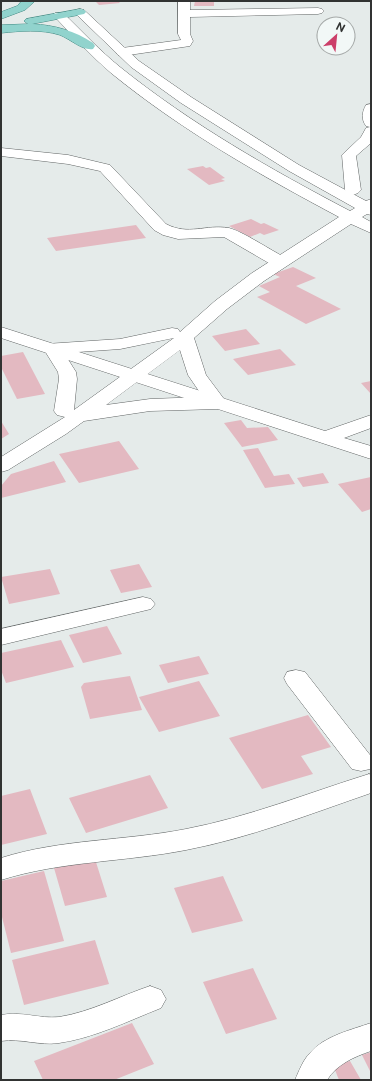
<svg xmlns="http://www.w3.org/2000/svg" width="372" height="1081" font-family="'Public Sans',sans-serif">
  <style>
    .building { fill: #e3b9c1 }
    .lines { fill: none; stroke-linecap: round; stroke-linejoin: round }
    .street-casing { stroke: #616565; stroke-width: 1 }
    .secondary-casing { stroke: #616565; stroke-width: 1 }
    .primary-casing { stroke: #408881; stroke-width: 1 }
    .street { fill: #fff; fill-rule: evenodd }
    .secondary { fill: #fff; fill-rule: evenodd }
    .primary { fill: #91d3cd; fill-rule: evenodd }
  </style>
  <rect width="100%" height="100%" fill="#e5ebea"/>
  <!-- building -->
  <path class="building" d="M95,1h23l2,2 -21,2z
    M195,1h19v5h-20z
    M203,166l3,2 4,-1 15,11 -4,1 4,2 -16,4 -22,-16z
    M251,219l10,5 3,-1 15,7 -15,5 -4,-2 -10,4 -21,-11z
    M136,225l10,13 -90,13 -9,-13z
    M293,267l23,11 -20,8 45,23 -35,15 -49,-27 13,-5 -11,-6 21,-9 -7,-3z
    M246,329l14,15 -35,7 -13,-15z
    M280,349l16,16 -48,10 -15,-16z
    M23,352l22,42 -28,5 -16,-32v-11z
    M371,381v13l-10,-11z
    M241,420l6,8 21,-1 10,13 -36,7 -18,-24z
    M1,421l8,13 -8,5z
    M119,441l20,28 -60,14 -20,-29z
    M258,448l16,28 15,-2 6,10 -30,4 -22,-38z
    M54,461l12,21 -65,16v-12l10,-12z
    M323,473l6,10 -26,4 -6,-9z
    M371,477v32l-9,3 -24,-28z
    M139,564l13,23 -31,6 -11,-23z
    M50,569l10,25 -51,10 -8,-27z
    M107,626l15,28 -39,9 -14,-28z
    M61,640l13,27 -68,16 -5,-13v-17z
    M199,656l10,18 -41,9 -9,-18z
    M130,676l12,34 -52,9 -9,-32 3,-4z
    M199,681l21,35 -61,16 -20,-35z
    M308,715l23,32 -30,9 12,18 -51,15 -33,-51z
    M150,775l18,33 -82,25 -17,-35z
    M30,789l17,45 -46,11v-49z
    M95,859l12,38 -42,9 -11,-38z
    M44,871l20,70 -53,12 -10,-40v-32z
    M223,876l20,45 -51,12 -18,-45z
    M95,940l14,44 -85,21 -12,-45z
    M253,968l24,51 -51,15 -23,-52z
    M132,1023l22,41 -40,16h-71l-9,-19z
    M371,1052v21l-9,-18z
    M350,1061l11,19h-22l-6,-15z"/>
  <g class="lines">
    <!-- street casing -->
    <g class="street-casing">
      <path id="street" d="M178,1h12v9l128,-2 4,1 2,2 -2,2 -4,1 -128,3v17l3,7 -3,5 -68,10 -4,-1 -2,-3 2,-3 4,-1 59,-8 -3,-6z
        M371,104v39l-15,13 5,34 -3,3 -5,2 -5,-2 -3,-3 -3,-35 19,-18 5,-9 4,-1 -4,-1c-5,-7 -4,-14 0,-21z
        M1,148l67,7 42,10 56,59c23,12 39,0 63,4 13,3 43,23 57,30l2,4 -2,4 -6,1 -6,-1 -50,-29 -46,2 -15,-4 -9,-5 -54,-59 -32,-7 -67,-8z
        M1,327l324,104 46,-16v13l-27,10 27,8v13l-370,-121z
        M143,597l8,2 4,5 -4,5 -150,36v-16z
        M296,670l9,2 65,83v14l-9,2 -9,-2 -65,-85 -3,-6 3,-6z
        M369,774l2,1v18c-61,21 -122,45 -185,57 -61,12 -125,11 -185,30v-22c60,-19 124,-17 185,-29 63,-12 122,-36 183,-55z
        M150,986l11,4 5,9 -5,9c-33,13 -67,30 -102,35 -19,3 -38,-5 -58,-2v-26c20,-4 39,4 58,2 32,-5 61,-21 91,-31z
        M371,1023v28c-17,6 -34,13 -44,29h-32c4,-9 8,-20 15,-27 14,-17 41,-23 61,-30z"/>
    </g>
    <!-- secondary casing -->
    <g class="secondary-casing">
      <path id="secondary" d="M80,9l4,1 55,51 52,36 108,68 67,36 5,-2v16l-4,-1 -5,3 9,5v11l-20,-9 -87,57 -37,28 -33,29 12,37 21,28 -3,4 -7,2 -67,2 -66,10 -18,13 -58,36 -7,2v-15l64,-40 -8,-2 -3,-4 5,-32 -1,-7 -15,-24 3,-4 74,-5 52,-11 6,1 2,3 35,-31 37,-28 87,-56c-79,-42 -158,-87 -228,-144 -20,-17 -38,-37 -56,-56l-2,-2 2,-2h8c19,18 37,38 57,54 71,57 150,102 230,144l5,-3 -66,-37 -108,-68 -50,-36 -55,-53 -2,-2 2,-2zM174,338l-100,72 3,-31 -1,-7 -12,-19 56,-4zM180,350l8,25 15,22 -53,2 -44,6z"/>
    </g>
    <!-- primary casing -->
    <g class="primary-casing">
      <path id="primary" d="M22,1h13l-10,9 -24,9v-7l16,-6z
        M80,9l4,1 2,2 -2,2 -52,10c23,1 43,7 61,19l2,3 -2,3c-10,2 -23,-10 -33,-14 -19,-6 -40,-4 -59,-2v-8l27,-1 -4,-3 2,-2z"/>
    </g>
    <!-- street -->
    <use href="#street" class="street"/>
    <!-- secondary -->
    <use href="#secondary" class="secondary"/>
    <!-- primary -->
    <use href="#primary" class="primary"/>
  </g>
  <!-- border -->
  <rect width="372" height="1081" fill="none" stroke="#313332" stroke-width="4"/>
  <!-- north arrow -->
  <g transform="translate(336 36) rotate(27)"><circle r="19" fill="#f2f8f7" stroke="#a5a9a8"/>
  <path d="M0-3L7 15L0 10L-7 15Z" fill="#cc3f6a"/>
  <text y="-6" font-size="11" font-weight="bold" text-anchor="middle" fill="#313332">N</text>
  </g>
</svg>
